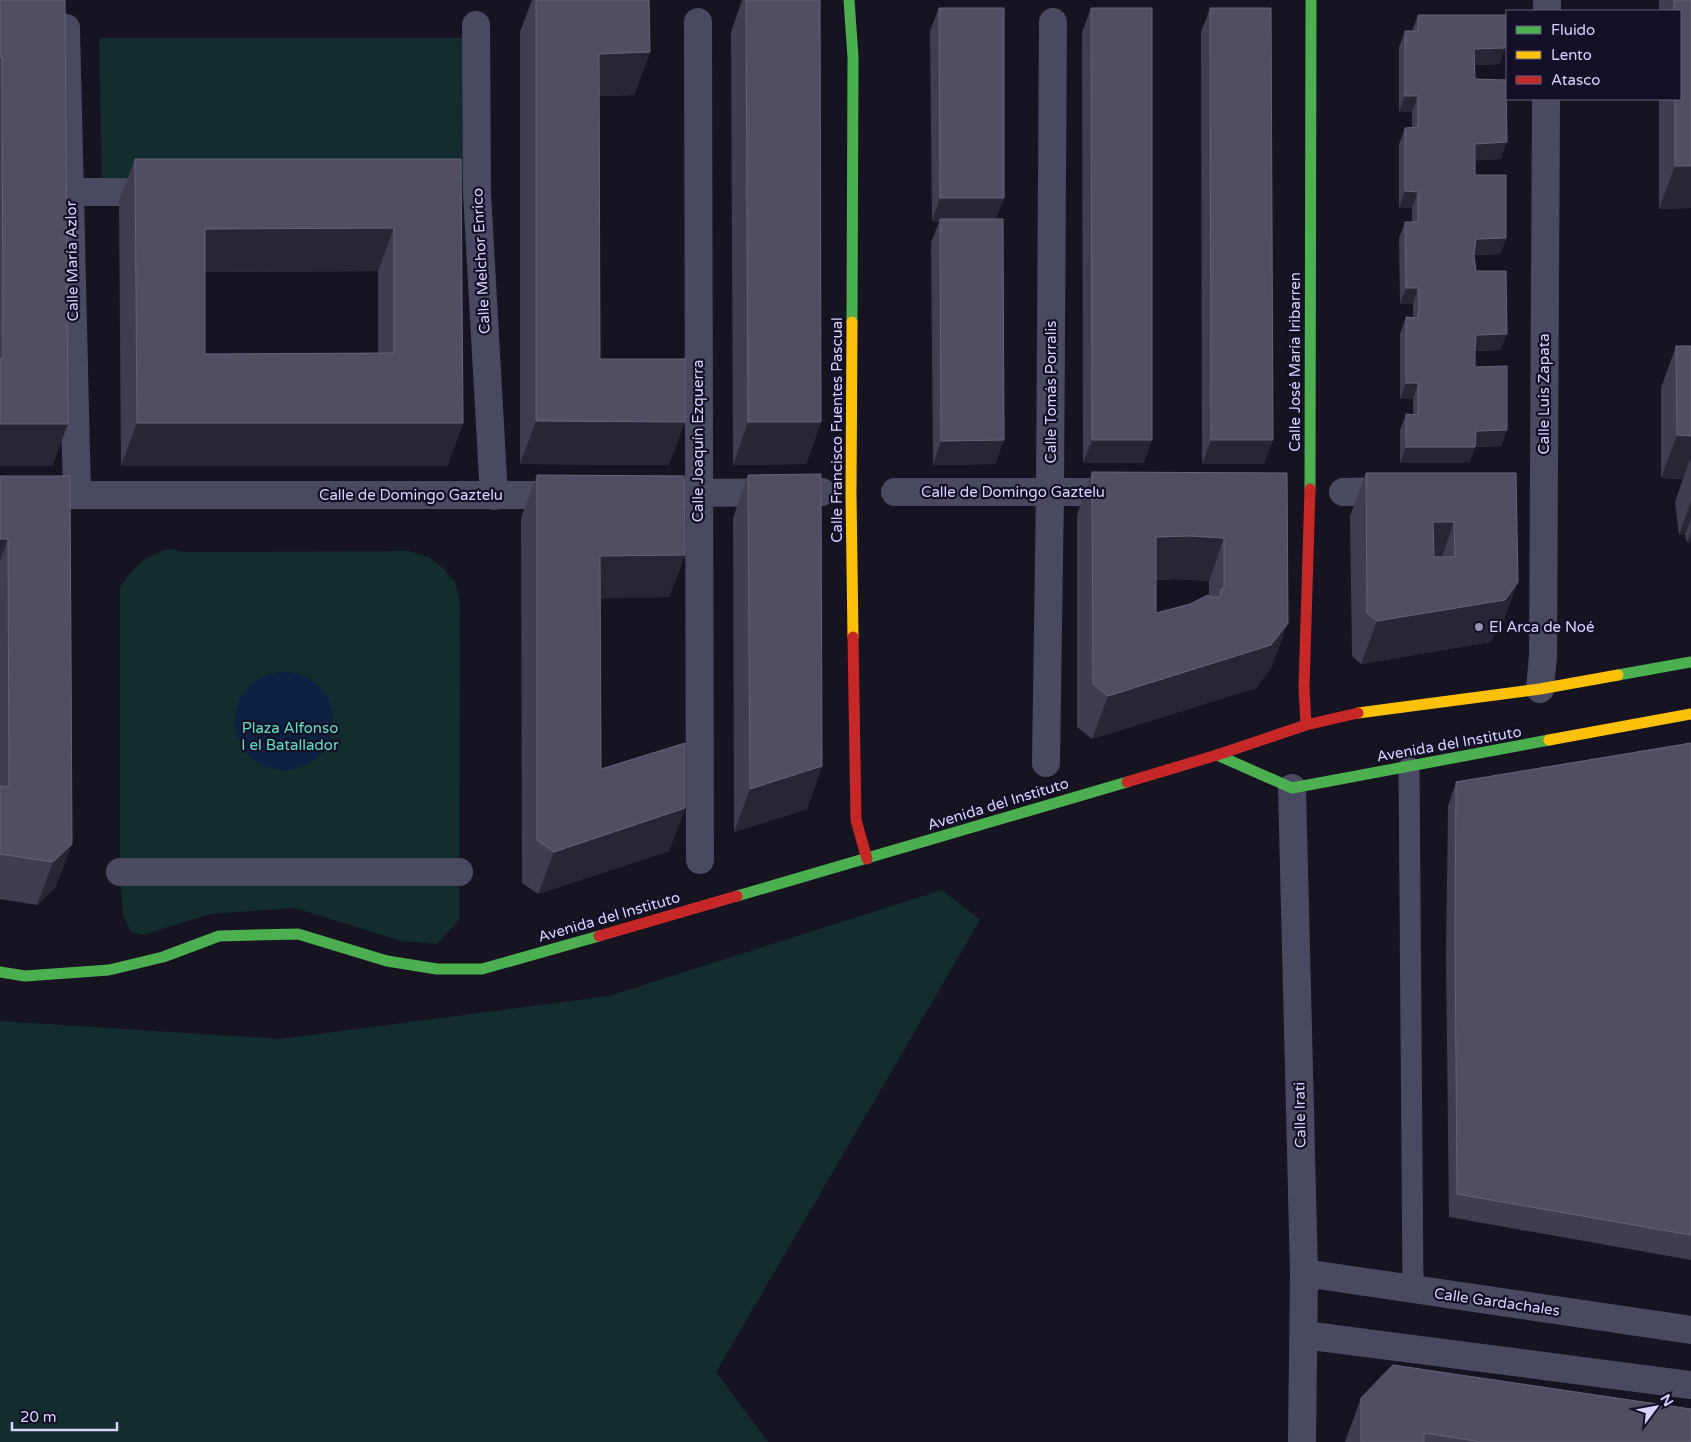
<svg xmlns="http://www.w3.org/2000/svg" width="1691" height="1442" font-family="'Varela Round',sans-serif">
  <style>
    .green { fill: #132c2d }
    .water { fill: #0d2144 }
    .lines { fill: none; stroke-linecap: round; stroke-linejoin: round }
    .lane { stroke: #4a4962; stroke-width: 21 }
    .street { stroke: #4a4962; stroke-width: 28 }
    .fast { stroke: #4caf50; stroke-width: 11 }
    .slow { stroke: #ffc107; stroke-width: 11 }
    .jam { stroke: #c62828; stroke-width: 11 }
    .wall { fill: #403d50; fill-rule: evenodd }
    .shaded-wall { fill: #282635 }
    .building { fill: #504e63; stroke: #66637b; fill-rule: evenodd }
    .poi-dot { fill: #9591b1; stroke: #130f26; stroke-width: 2 }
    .labels { text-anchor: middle; stroke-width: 4.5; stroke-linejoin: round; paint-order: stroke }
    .street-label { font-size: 15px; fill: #d9d4ff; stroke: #130f26 }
    .poi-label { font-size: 15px; fill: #d9d4ff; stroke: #130f26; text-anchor: start }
    .park-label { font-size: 15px; fill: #5fe0c0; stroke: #130f26 }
  </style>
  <rect width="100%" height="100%" fill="#161421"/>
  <!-- green -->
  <path class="green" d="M99,38h366l4,142 -367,3z
    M168,549l16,3 225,-1 19,6 13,9 14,16 5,20 -1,318 -22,24 -36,-3 -106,-33 -85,6 -67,21 -12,-3 -8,-17 -3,-43v-285c16,-22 22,-29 48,-38z
    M942,890l38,30 -264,452 52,70h-768v-421l280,18 329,-43z"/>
  <!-- water -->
  <path class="water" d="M235 721a49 49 0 1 1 98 0a49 49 0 1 1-98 0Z"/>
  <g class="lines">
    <!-- lane -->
    <path class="lane" d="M1409,767l4,522"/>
    <!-- street -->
    <path class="street" d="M1547,11v-11
      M698,22l2,838
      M476,25l1,168 17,303
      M66,28l11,467
      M70,192h91
      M895,492h228
      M1343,492l53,-1
      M681,493l141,-1
      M0,495h566
      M1540,689l3,-33 3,-557
      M1046,763l4,-271 3,-470
      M1292,788l12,485 -2,169
      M120,872h339
      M1304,1273l387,57
      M1304,1335l387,50"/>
    <!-- fast -->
    <path class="fast" d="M849,0l4,57 -1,265
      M1310,489l1,-489
      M1618,675l73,-13
      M1217,755l75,33 257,-48
      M737,896l390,-114
      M0,972l25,4 84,-6 54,-13 56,-21 79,-2 89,27 50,8h45l117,-33"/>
    <!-- slow -->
    <path class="slow" d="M852,322l-1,172 2,143
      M1358,713l182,-24 78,-14
      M1549,740l142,-26"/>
    <!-- jam -->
    <path class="jam" d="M853,637l3,183 11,39
      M1306,725l-2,-37 6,-199
      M1127,782l90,-27 89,-30 52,-12
      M599,936l138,-40"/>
  </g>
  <!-- wall -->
  <path class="wall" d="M0,0l68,424 -16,42h-52z
    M532,0h117l1,52 -16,43 -35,1 1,263 69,106 -149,-1v-432z
    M742,0h78l1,422 -15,42 -73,1 -2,-433z
    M1659,0h32v208l-32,1v-110h21v-88h-21z
    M939,8l57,211 8,221 -9,24 -62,1 -2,-223 8,-20 -7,-1 -2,-190z
    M1091,8l53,455h-61l-1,-431z
    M1210,8l54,456h-62l-1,-432z
    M1418,15l82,49 -25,1v14l26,80 -26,1v15l31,63 -6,16 -26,1 2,16 25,79 -26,1v16l32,63 -6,16 -26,1 -6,16h-69v-33l6,-16h7v-15h-13v-65l6,-17 7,1v-14h-13l-1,-66 6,-16h7v-14h-13v-64l6,-16 7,-1v-15h-13v-65l6,-16h7z
    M135,159h326l2,264 -16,43h-326l-2,-265zM378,271v82l-173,1v-82z
    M1676,346h15v196l-4,1 -2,-8h-6l-4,-33 8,-23 -22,-1v-90z
    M1092,472l195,1 -15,193 -16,22 -164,51 -15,-12v-212zM1175,579l34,2v14l-19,9 -34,9v-33z
    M1366,473h150l-14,152 -12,17 -129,22 -9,-8 -2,-140z
    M537,475l148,80 -16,42 -69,1 1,171 84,39 -16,43 -131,43 -16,-11 -1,-365z
    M748,475l74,291 -15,43 -73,23 -1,-314z
    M0,476l56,411 -19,18 -37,-6z
    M1691,743v517l-242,-43 -3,-261 2,-150 8,-24z
    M1361,1398l330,44h-346z"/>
  <!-- shaded-wall -->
  <path class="shaded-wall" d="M1505,48l-5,16 -32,1 6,-16z
    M650,52l-16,43 -50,1 15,-42z
    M1405,96h13l-6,16h-13z
    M1507,142l-6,17 -32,2 6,-17z
    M1675,166h16v42l-32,1z
    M1405,191l13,1 -6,16h-13z
    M940,198h64l-9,24 -55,-3 -1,3 -7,-1z
    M394,228l-16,43 -188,1 15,-43z
    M1506,238l-6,16 -30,1 6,-16z
    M1406,288h12l-5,16h-13z
    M1507,334l-6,16 -31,1 6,-16z
    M1406,383h12l-5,16h-13z
    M536,421l149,1 -16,43 -149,-1z
    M748,422h73l-15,42 -73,1z
    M137,423h326l-16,43h-326z
    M0,424h68l-16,42h-52z
    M1507,430l-6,16 -26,1 -6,16h-69l6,-16 70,-16z
    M1677,435l14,1v28l-1,-5 -7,20 -22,-1z
    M1004,440l-9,24 -62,1 8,-24z
    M1092,440h60l-8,23h-61z
    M1211,440h62l-9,24h-62z
    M1691,501v17l-6,17h-6z
    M1433,522h21l-15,43h-22z
    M1691,531v11l-4,1z
    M1190,536l34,2 -15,43 -34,-2 -35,1 16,-43z
    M0,539h8l-8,22z
    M685,555l-16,42 -85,2 16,-43z
    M1518,582l-16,43 -12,17 -129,22 16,-43z
    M1288,623l-16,43 -16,22 -164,51 16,-43z
    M822,766l-15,43 -73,23 16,-43z
    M685,808l-16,43 -131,43 16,-42z
    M72,844l-16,43 -19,18 16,-43z"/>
  <!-- building -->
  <path class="building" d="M0,0h65l3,424h-68v-65h3l-1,-302h-2z
    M536,0h113l1,52 -51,2 1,305h85v63l-149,-1z
    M746,0h74l1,422h-73z
    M1674,0h17v166h-16v-67h5v-88h-6z
    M939,8h65v190h-64z
    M1091,8h61v432h-60z
    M1210,8h61l2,432h-62z
    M1418,15h88l-1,33 -31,1 1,30 31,1 1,62 -32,2v31h31v63l-30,1 -2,16 2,16h30l1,63 -31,1 -1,15v17l32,-1v64l-31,1 -1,16h-69v-33l12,1v-32h-12v-66l12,1 1,-15 -1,-15h-12l-1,-66h13v-30l-13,-1v-63l13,-1v-31h-13v-65h13z
    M135,159h326l2,264h-326zM394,228v125l-189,1v-125z
    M940,219h63l1,221 -63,1z
    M1676,346h15v90l-14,-1z
    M1092,472l195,1 1,150 -17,22 -163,51 -15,-12zM1190,536l34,2v50l-3,1 -1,8h-10l-2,-2 -18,9 -34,9v-76z
    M1366,473h150l2,109 -13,18 -128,21 -10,-8zM1433,522h21l1,35h-21z
    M821,474l1,292 -72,23 -2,-314z
    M537,475l147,1 1,79 -85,1 1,213 84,-26v65l-131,44 -17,-12z
    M0,476h70l2,368 -19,18 -53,-8v-68l9,1 -1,-248h-8z
    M1691,743v492l-234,-41 -2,-261 1,-151z
    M1393,1365l298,44v33h-209l-58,-9v9h-63v-44z"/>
  <!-- markers -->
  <circle class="poi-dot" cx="1479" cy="627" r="5"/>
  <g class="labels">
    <!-- street labels -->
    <g class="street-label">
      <text transform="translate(72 261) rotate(-91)" y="5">Calle María Azlor</text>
      <text transform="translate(481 261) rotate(-93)" y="5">Calle Melchor Enrico</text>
      <text transform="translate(1295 362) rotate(-90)" y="5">Calle José María Iribarren</text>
      <text transform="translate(1051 392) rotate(-90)" y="5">Calle Tomás Porralis</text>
      <text transform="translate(1544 394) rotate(-90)" y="5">Calle Luis Zapata</text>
      <text transform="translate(837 430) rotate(-90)" y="5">Calle Francisco Fuentes Pascual</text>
      <text transform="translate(698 441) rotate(-90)" y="5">Calle Joaquín Ezquerra</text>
      <text x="1013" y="497">Calle de Domingo Gaztelu</text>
      <text x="411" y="500">Calle de Domingo Gaztelu</text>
      <text transform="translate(1449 744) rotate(-10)" y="5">Avenida del Instituto</text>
      <text transform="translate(998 804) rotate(-17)" y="5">Avenida del Instituto</text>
      <text transform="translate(609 917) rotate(-16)" y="5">Avenida del Instituto</text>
      <text transform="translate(1300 1115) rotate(-91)" y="5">Calle Irati</text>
      <text transform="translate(1497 1302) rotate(8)" y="5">Calle Gardachales</text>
    </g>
    <!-- poi labels -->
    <g class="poi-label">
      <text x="1489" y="632">El Arca de Noé</text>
    </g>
    <!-- park labels -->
    <g class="park-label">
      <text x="290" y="733">Plaza Alfonso<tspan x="290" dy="17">I el Batallador</tspan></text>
    </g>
  </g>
  <!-- legend -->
  <rect x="1506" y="10" width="175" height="90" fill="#130f26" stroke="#625e7d"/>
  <rect x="1516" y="26" width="25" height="8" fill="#4caf50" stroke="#625e7d"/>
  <text x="1551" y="35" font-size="15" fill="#d9d4ff">Fluido</text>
  <rect x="1516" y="51" width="25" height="8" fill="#ffc107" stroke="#625e7d"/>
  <text x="1551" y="60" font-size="15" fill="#d9d4ff">Lento</text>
  <rect x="1516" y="76" width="25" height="8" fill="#c62828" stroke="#625e7d"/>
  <text x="1551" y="85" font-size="15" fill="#d9d4ff">Atasco</text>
  <!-- north arrow -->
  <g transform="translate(1656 1407) rotate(58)" stroke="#130f26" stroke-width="4" paint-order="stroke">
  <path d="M0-4L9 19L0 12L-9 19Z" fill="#d9d4ff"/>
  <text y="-8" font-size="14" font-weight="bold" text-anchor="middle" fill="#d9d4ff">N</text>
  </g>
  <!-- scale -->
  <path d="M12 1422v8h105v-8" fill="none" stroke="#d9d4ff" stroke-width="2.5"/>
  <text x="20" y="1422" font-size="15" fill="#d9d4ff" stroke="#130f26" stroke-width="4" paint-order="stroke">20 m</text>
</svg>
